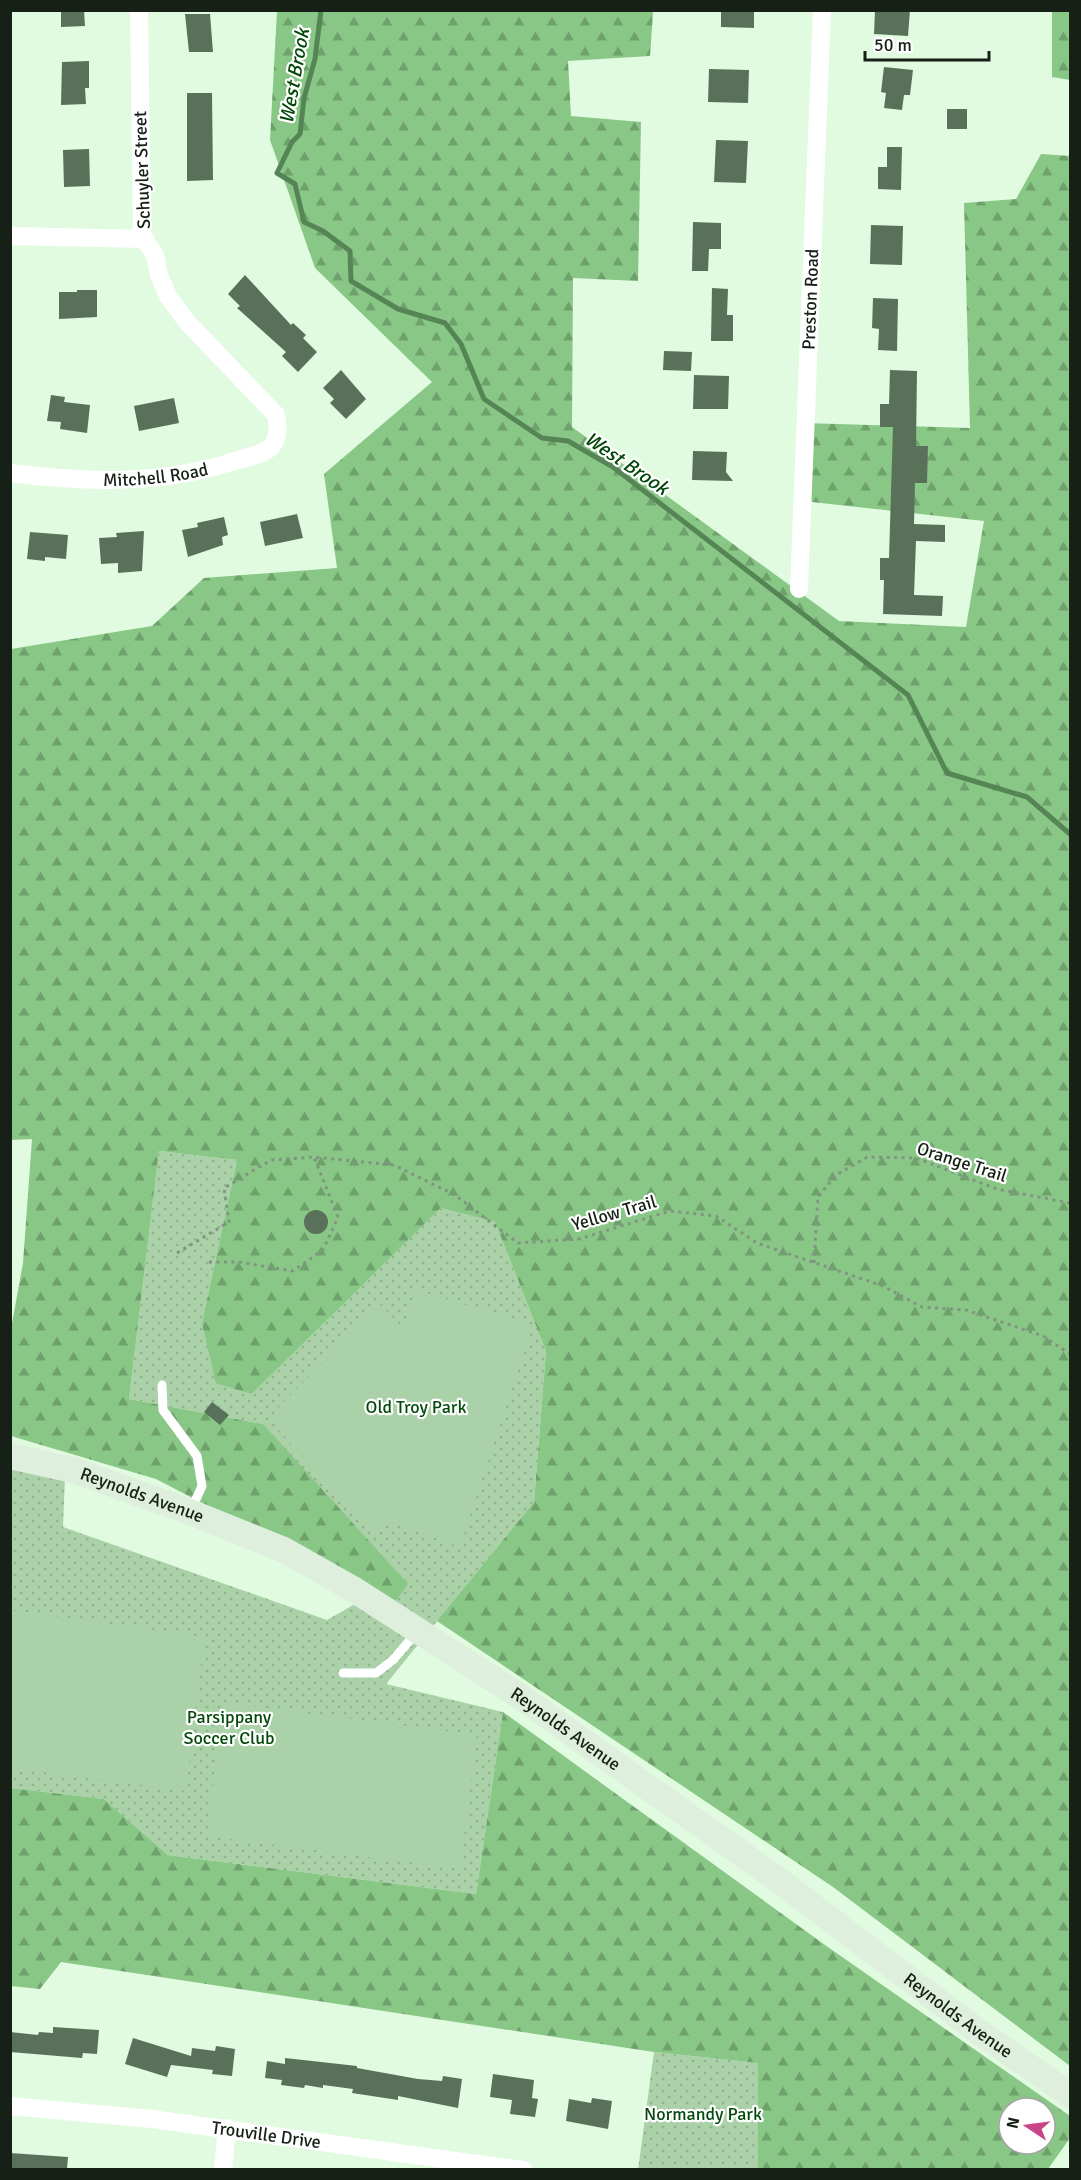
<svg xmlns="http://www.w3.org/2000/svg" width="1081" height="2180" font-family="Signika,sans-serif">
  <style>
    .grass { fill: url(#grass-dots) }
    .forest { fill: url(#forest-firs); fill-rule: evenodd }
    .pitch { fill: #aad1a8 }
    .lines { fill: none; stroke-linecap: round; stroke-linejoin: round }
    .stream { stroke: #568555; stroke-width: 5 }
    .building { fill: #5a7159 }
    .path { stroke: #819481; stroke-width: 3; stroke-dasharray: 3 4.5; stroke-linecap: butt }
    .lane { stroke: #fff; stroke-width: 9 }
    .street { stroke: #fff; stroke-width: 18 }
    .secondary { stroke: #deefdd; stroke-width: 26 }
    .labels { text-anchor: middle; stroke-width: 4.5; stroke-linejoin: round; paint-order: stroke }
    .street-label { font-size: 18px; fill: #162016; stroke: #fff }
    .park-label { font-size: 18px; fill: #044a0a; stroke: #fff }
    .water-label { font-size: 20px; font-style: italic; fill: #024808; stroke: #fff }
  </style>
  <defs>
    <pattern id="grass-dots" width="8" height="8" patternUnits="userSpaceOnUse" patternTransform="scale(1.5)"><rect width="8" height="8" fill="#aad1a8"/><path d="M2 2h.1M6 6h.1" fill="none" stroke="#92b390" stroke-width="1.8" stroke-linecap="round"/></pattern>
    <pattern id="forest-firs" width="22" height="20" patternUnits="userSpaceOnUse" patternTransform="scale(1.5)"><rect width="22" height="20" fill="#89c786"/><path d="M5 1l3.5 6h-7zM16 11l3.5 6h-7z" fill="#6fa16d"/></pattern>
  </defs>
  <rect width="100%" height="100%" fill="#e0fbdf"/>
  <!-- grass -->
  <path class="grass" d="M159,1151l78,9 -35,163 50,71 189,-186 54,14 51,129 -12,151 -148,182 117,28 -27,182 -308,-39 -64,-56 -93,-11v-325l54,13 -2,51 264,93 42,-24 -106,-172 -134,-25z
    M654,2052l104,11v106l-120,1z"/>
  <!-- forest -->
  <path class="forest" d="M650,10l3,3 -3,43 -82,5 3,55 70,6 -3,159 -65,-3 -1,149 267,194 127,6 18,-106 -181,-20 1,-78 166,5 -6,-225 52,-4 25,-45 29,2v1910l-237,-179 -396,-266 97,-119 12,-151 -51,-129 -54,-14 -189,186 -36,-11 -14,-60 35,-163 -78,-9 -30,248 134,25 145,160 -14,19 -238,-124 -145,-43v-107l12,-66 9,-124 -21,1v-491l141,-23 52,-48 133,-10 -13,-94 108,-92 -117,-114 -45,-128 7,-129z
    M1052,11h18v69l-18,-3z
    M503,1712l322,233 245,171v22l-22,31h-290v-106l-104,-11 -593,-90 -21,27 -29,-3v-198l93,11 64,56 308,39zM1009,2108h36v36h-36z"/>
  <!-- pitch -->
  <path class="pitch" d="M416,1290l117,35 -73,222 -74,-27 -14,12 -23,-25 -7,-3 1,-4 -67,-73 -1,-16 105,-107 23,24z
    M11,1610l193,27 -18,154 -175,-23z
    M222,1702l255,33 -17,134 -253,-33z"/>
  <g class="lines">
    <!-- stream -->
    <path class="stream" d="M321,10l-6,49 -11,39 -4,36 -8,8 -15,31 18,11 9,38 19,9 27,20 1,30 47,28 47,14 16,21 23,55 58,39 26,3 45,26 295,228 39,78 80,24 43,37"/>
  </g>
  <!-- building -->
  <path class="building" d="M61,10h23l1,16 -24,1z
    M721,10h33v18l-33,-1z
    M875,10h35l-2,26 -34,-2z
    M185,14h25l3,38h-24z
    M89,61v27h-4l1,16 -25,1 1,-43z
    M884,67l29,3 -3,25h-6l-2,15 -18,-2 2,-15 -5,-1z
    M709,69l40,1 -1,33 -40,-1z
    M187,93h25l1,87 -26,1z
    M947,109h20v20h-20z
    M716,140l32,1 -2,42 -32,-1z
    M887,147h15l-1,43 -23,-1v-22h9z
    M89,149l1,37 -26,1 -1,-37z
    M693,222l28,1v26h-12l-1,22h-16z
    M871,225l32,1 -1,39 -32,-1z
    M245,275l46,50 2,-2 13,12 -3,3 14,14 -19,20 -16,-16 4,-4 -49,-44 3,-2 -12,-12z
    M712,288l16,1 -1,26h6v26h-22z
    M77,290h20v27l-38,2v-27h18z
    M873,298l25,1 -1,52 -19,-1 1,-21 -7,-1z
    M664,351l28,1 -1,19 -28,-1z
    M341,370l25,29 -20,20 -16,-16 4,-4 -11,-11z
    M890,370l27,1 -1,75h12l-1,37h-12l-1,41 31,1v17l-29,-1 -2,54 29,1 -1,20 -59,-2 1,-34h-4v-22h9l4,-131h-13v-23h9z
    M694,375l35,1 -1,33h-35z
    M51,395l14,2 -1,5 26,3 -3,28 -27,-4 1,-7 -14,-1z
    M174,398l5,25 -40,8 -5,-25z
    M693,451l34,1 -1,20 7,9 -41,-1z
    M297,514l6,24 -38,8 -5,-24z
    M224,517l4,18 -6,2 1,8 -35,12 -6,-27 16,-3 -1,-4z
    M144,531l-2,40 -24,2v-10l-17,1 -2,-26 18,-1 -1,-4z
    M30,532l38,3 -2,24 -21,-2v4l-18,-2z
    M304 1222a12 12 0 1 1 24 0a12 12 0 1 1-24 0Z
    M212,1402l17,13 -9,10 -16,-13z
    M53,2027l46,3 -2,24 -14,-1 -1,5 -72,-6v-20l28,3 1,-3 14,1z
    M133,2038l58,18 1,-8 23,3 1,-5 19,3 -3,27 -20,-2 1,-4 -42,-5 -4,12 -42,-13z
    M285,2058l72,8v2l61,11 24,2 1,-5 19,3 -4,29 -60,-12v4l-46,-7 1,-4 -30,-4v3l-18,-3 -1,3 -23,-3 1,-5 -17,-2 2,-17 18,3z
    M493,2074l41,6 -2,18 6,1 -3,18 -25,-3 2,-14 -22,-3z
    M592,2098l20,3 -4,28 -42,-8 3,-22 22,4z
    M10,2153l58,4 -1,12h-57z"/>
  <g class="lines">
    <!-- path -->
    <path class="path" d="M177,1253l52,-31 -5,-34 47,-28 43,-3 80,8 61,30 63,48 61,-4 91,-28 46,5 41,27 126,43 39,21 44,3 77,26 27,18
      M209,1262h30l54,9 30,-21 15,-33 -24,-60
      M814,1263l4,-66 18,-22 31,-18 49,1 81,31 73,14"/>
    <!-- lane -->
    <path class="lane" d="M162,1385l1,25 34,46 5,30 -11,24
      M343,1673h33l17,-13 23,-27"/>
    <!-- street -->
    <g class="street">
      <path d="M10,236l135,3"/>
      <path id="s1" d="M10,473c78,10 153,12 228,-13 10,-3 27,-6 34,-14 7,-9 6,-21 4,-31l-89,-93 -19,-26 -9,-21 -4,-20 -13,-19 -3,-226"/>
      <path id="s2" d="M799,589l23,-579"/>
      <path id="s3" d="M10,2106l142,13 371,51"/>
      <path d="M223,2170l4,-42"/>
    </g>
    <!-- secondary -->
    <path class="secondary" id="s4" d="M10,1456l63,14 117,42 94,38 69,39 165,106 259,184 198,150 95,66"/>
  </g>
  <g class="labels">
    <!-- street labels -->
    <g class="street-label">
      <text transform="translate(142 170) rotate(-92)" y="6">Schuyler Street</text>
      <text dy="6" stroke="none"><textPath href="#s2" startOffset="290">Preston Road</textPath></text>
      <text dy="6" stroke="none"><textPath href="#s1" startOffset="146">Mitchell Road</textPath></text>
      <text transform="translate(962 1162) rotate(18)" y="6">Orange Trail</text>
      <text transform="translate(614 1213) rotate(-16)" y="6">Yellow Trail</text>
      <text dy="6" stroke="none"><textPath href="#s4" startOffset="138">Reynolds Avenue</textPath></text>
      <text dy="6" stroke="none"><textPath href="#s4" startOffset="624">Reynolds Avenue</textPath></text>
      <text dy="6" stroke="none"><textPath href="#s4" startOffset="1110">Reynolds Avenue</textPath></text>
      <text dy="6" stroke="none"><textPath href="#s3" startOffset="258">Trouville Drive</textPath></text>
    </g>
    <!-- park labels -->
    <g class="park-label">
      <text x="416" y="1413">Old Troy Park</text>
      <text x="229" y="1723">Parsippany<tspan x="229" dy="21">Soccer Club</tspan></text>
      <text x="703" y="2120">Normandy Park</text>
    </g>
    <!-- water labels -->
    <g class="water-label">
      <text transform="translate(294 76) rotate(-80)" y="7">West Brook</text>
      <text transform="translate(627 463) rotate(34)" y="7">West Brook</text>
    </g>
  </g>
  <!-- border -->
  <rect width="1081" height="2180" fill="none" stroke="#162016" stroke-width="24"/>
  <!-- north arrow -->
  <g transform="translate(1027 2126) rotate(283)"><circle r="28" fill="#ffffff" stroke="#a2a6a2" stroke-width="1.5"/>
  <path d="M0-4.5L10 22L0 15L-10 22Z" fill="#ca4587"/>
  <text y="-9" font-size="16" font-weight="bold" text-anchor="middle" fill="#162016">N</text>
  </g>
  <!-- scale -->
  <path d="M865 51v9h124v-9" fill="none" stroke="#162016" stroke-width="3"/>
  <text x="874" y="51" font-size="18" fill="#162016" stroke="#ffffff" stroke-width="4.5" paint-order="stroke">50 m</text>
</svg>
